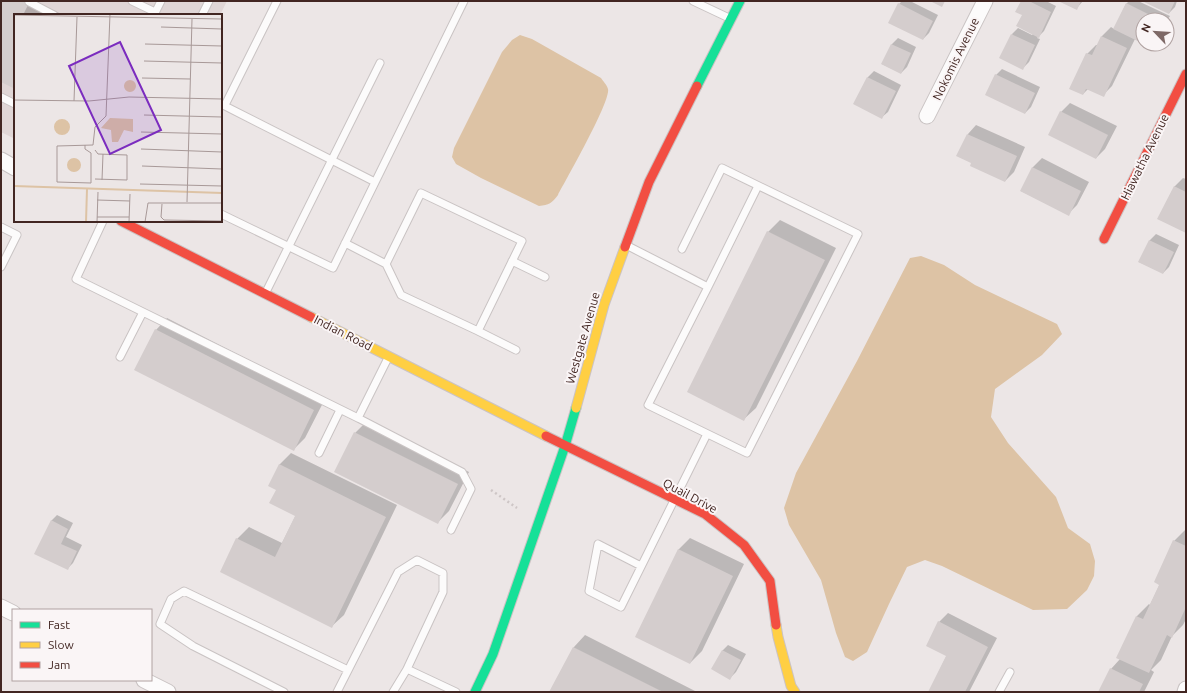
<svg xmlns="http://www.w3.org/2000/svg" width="1187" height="693" font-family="Ubuntu,sans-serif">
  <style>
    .built { fill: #e0d6d6 }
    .water { fill: #ddc3a5 }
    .shadow { fill: #0003 }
    .building { fill: #d4cdcd }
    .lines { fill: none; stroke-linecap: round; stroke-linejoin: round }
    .lane-casing { stroke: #c9c3c3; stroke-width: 9 }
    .street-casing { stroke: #c9c3c3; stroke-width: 17 }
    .fast-casing { stroke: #cbc3c3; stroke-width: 11 }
    .slow-casing { stroke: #cbc3c3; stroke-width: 11 }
    .jam-casing { stroke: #cbc3c3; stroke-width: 11 }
    .path { stroke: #cec6c6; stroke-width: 2.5; stroke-dasharray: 2 3; stroke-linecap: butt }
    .lane { stroke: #fcfbfb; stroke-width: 7 }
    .street { stroke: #fcfbfb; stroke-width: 15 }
    .fast { stroke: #16e098; stroke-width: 9 }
    .slow { stroke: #ffcf43; stroke-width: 9 }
    .jam { stroke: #f24e42; stroke-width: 9 }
    .labels { text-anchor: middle; stroke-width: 4; stroke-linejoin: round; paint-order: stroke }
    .street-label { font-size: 12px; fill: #422622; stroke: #faf5f6 }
    .inset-river { fill: none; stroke: #ddc3a5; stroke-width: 2 }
    .inset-road { fill: none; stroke: #a89998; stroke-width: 1 }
    .view { fill: #7b2cbf; fill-opacity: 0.15; stroke: #7b2cbf; stroke-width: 2 }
    .inset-edge { fill: none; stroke: #422622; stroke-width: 2 }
  </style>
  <rect width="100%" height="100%" fill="#ece6e6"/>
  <!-- built -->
  <path class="built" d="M1,1h226l-7,14h-205v124l-14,-7z"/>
  <!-- water -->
  <path class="water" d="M520,35l12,4 69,39c2,3 6,7 7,11 3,12 -42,91 -50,106 -6,8 -9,10 -19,11l-58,-28 -25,-14 -4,-7 2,-9 48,-96 10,-12z
    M921,256l23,9 31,20 82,39 5,10 -20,21 -47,34 -4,28 17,26 48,54 12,31 22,16 5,17 -1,15 -7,14 -20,19 -34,1 -91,-44 -17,-6 -18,7 -18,37 -22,48 -14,9 -8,-4 -9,-24 -15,-53 -32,-55 -5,-17 12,-35 61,-112 53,-103z"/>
  <!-- shadow -->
  <path class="shadow" d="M1,1h34l28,14h-48v73l-14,-7z
    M902,1h8l28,14 -9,18 -6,6 -24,-35z
    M1022,1h24l10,5 -12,25 -7,7 3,1 -11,23 -6,6 -11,-34 6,-6 14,7 1,-1 -10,-19z
    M1061,1h22l-7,8z
    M1129,1h9l32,15 -3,5v-1h-24v23l-8,-4 -23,47 -9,9 -14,-7 -6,6 4,-40 9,-9h2l4,-9 9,-9 3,2 12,-25z
    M1144,1h33l-2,6 -6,6z
    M898,38l18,9 -9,20 -6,6 -19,-9 10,-20z
    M1002,69l38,18 -9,20 -6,6 -29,-38z
    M874,71l27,14 -13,27 -6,5 -27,-13 13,-27z
    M1070,103l47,23 -12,23 -9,9 -35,-46z
    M976,125l49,22 -11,25 -9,9 -33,-19 -4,-28z
    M1042,158l47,24 -12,23 -9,9 -47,-23 12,-24z
    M1183,178l3,1v53l-12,-45z
    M780,220l56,28 -80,160 -12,11 24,-187z
    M1156,234l23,11 -10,22 -6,6 -24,-11 11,-22z
    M167,318l158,81 -20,39 -12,12 -137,-120z
    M367,421l102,51 -20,39 -12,12 -82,-90z
    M291,453l106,52 -53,110 -12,11 -95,-87 12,-12 33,16 14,-28 -19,-26 2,-24z
    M57,515l16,8 -7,14 16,8 -9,18 -6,6 -16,-48z
    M1186,529v90l-3,6 -11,11 -11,24 -10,10 3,2 -10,20h-44l11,-23 9,-10 -2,-1 19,-42 12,-12 1,1 10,-21 14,-43z
    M690,538l54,26 -42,87 -12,12 -12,-113z
    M948,613l49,25 -28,54h-40l18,-37 -8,-33z
    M585,635l112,57h-147l24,-45z
    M728,645l18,9 -10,18 -6,6 -8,-27z"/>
  <!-- building -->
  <path class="building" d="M1,1h29l-6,12 4,2h-13v74l-14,-7z
    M930,1h15l-3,6z
    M1021,1h8l22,11 -12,26 -23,-12 6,-11 -7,-3z
    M1058,1h23l-4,9z
    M1142,1h33l-6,13z
    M898,3l35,18 -10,19 -35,-17z
    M1126,3l34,17h-17v24h11l-2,4 -39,-19z
    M1011,34l24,11 -12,25 -24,-12z
    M1101,36l26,12 -23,49 -18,-8 -3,6 -14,-6 17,-36 6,2z
    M891,44l20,9 -10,21 -20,-10z
    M995,74l40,19 -10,21 -40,-19z
    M867,77l29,14 -14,28 -29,-15z
    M1060,111l48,24 -12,24 -48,-24z
    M967,134l50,22 -12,26 -35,-16 1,-3 -15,-7z
    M1032,167l49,24 -12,25 -49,-25z
    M1174,186l12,6v41l-29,-14z
    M767,231l58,29 -81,161 -57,-29z
    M1149,240l25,12 -11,22 -25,-12z
    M155,329l159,81 -20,41 -160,-81z
    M354,432l104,52 -20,40 -104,-52z
    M279,464l107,53 -54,111 -112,-56 16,-34 39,19 20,-41 -26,-13 7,-13 -8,-4z
    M51,520l17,9 -7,15 16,7 -9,19 -34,-16z
    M1173,540l13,6v61l-14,31 -5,-3 -18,38 -33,-15 20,-42 7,3 16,-34 -5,-3z
    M678,549l55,27 -43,88 -55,-27z
    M938,621l50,26 -23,45h-37l18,-36 -20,-10z
    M573,647l90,45h-114z
    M722,650l19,10 -11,20 -19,-11z
    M1110,668l33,16 -4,8h-41z"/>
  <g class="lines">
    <!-- lane casing -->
    <g class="lane-casing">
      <path id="lane" d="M132,1l23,11
        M693,1l36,17
        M29,2l25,13
        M154,15l7,-14
        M202,15l7,-14
        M1,97l14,7
        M221,104l154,78
        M225,105l52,-104
        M221,214l112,54 131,-267
        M103,221l-27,58 282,139
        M1,227l16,8 -16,32
        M345,243l41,21 35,-71 101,48 -44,90 -77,-36 -15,-31
        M628,246l80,41 -60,118 99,48 111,-219 -136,-66 -40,81
        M512,261l33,16
        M708,287l50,-101
        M266,292l114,-229
        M478,331l38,19
        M120,357l23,-45
        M388,358l-30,60 104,54 9,17 -20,41
        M319,453l21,-43
        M641,566l-43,-22 -9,47 32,16 86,-173
        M407,669l49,23
        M284,692l-91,-46 -33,-22 11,-25 13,-8 164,79
        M337,692l61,-120 19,-12 26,13v19l-36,77 -14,23
        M999,692l11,-20"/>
    </g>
    <!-- street casing -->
    <g class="street-casing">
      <path id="street" d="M927,116l58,-115
        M1,160l14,8
        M1,607l12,6
        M144,680l24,12
        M1185,692l1,-3"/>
    </g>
    <!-- fast casing -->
    <g class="fast-casing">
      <path id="fast" d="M697,86l43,-85
        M475,692l18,-38 72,-208 11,-38"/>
    </g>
    <!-- slow casing -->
    <g class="slow-casing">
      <path id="slow" d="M311,317l235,119
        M576,408l28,-103 21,-58
        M776,625l2,12 13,49 4,6"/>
    </g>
    <!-- jam casing -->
    <g class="jam-casing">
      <path id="jam" d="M121,221l190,96
        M1104,239l82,-165
        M625,247l24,-65 48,-96
        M546,436l159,78 39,31 26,36 6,44"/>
    </g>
    <!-- path -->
    <path class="path" d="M491,490l26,18"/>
    <!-- lane -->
    <use href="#lane" class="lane"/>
    <!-- street -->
    <use href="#street" class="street"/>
    <!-- fast -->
    <use href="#fast" class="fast"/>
    <!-- slow -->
    <use href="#slow" class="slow"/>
    <!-- jam -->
    <use href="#jam" class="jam"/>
  </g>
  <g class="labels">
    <!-- street labels -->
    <g class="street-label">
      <text transform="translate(956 59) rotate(-64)" y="4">Nokomis Avenue</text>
      <text transform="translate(1145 157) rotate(-64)" y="4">Hiawatha Avenue</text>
      <text transform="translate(343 333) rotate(27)" y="4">Indian Road</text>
      <text transform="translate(583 338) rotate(-74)" y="4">Westgate Avenue</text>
      <text transform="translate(690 496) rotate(28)" y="4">Quail Drive</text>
    </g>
  </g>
  <!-- overview -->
  <g transform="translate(14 14)">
    <rect width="208" height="208" fill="#ece6e6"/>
    <path d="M110 72a6 6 0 1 1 12 0a6 6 0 1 1-12 0ZM96,104l23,1v13l-9,-2 -6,12h-6l-1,-12 -10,-2zM40 113a8 8 0 1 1 16 0a8 8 0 1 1-16 0ZM53 151a7 7 0 1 1 14 0a7 7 0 1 1-14 0Z" fill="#ddc3a5"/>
    <path class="inset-river" d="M0,172l208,7M72,208l1,-33"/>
    <path class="inset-road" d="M0,1l208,4M147,13l61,2M131,30l77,2M130,47l78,2M128,64l48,1M0,86l75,1 40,-4 93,2M60,87l3,-84M130,101l78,2M127,118l81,2M71,131v4l6,4v30l-34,-1v-36l36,-1 2,-18 11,-11 4,-102M127,135l81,3M81,136l3,4 29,1v25l-32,-1M128,152l80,3M88,166l1,-26M126,170l82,2M83,186l33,1M173,188l5,-183M148,190l-1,13 3,3 58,1M83,203h32M83,208l1,-30M115,208l1,-28M131,208l3,-19h74"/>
    <path class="view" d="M106,28l41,88 -51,24 -41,-88z"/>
    <rect width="208" height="208" class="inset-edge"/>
  </g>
  <!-- border -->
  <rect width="1187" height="693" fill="none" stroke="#422622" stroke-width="4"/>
  <!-- legend -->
  <rect x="12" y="609" width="140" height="72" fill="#faf5f6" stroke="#b0a2a1"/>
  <rect x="20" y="622" width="20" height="6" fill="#16e098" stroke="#b0a2a1"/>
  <text x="48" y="629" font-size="12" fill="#422622">Fast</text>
  <rect x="20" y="642" width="20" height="6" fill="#ffcf43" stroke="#b0a2a1"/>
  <text x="48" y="649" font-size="12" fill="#422622">Slow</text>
  <rect x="20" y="662" width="20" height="6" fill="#f24e42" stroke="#b0a2a1"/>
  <text x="48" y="669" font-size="12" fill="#422622">Jam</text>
  <!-- north arrow -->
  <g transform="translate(1155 32) rotate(295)"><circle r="19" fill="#faf5f6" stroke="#b0a2a1"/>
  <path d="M0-3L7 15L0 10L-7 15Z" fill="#7e6967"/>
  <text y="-6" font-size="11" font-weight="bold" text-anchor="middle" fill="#422622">N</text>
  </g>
</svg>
